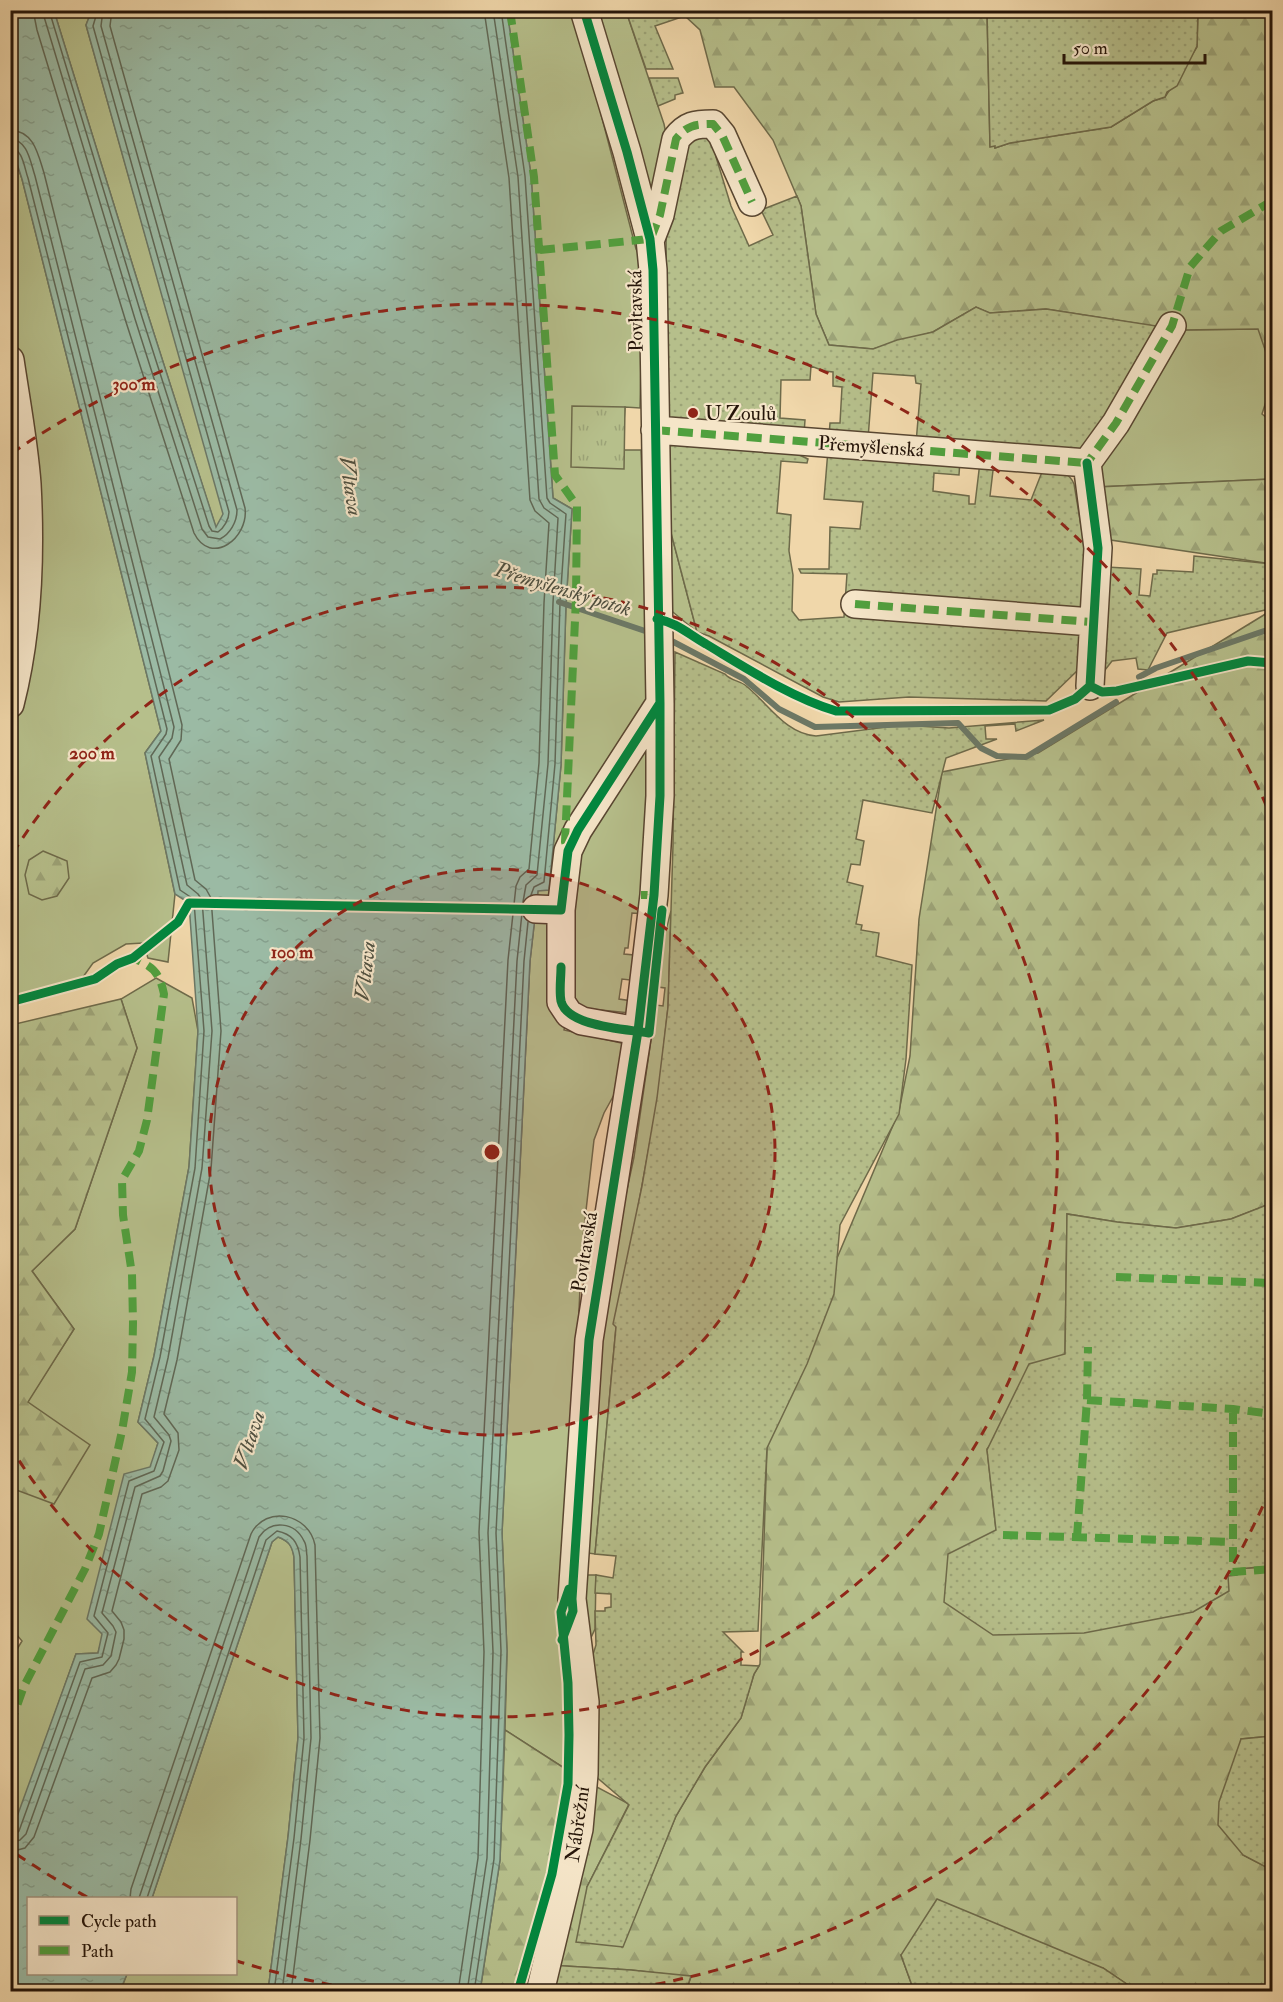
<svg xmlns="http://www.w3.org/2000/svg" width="1283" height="2002" font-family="'IM FELL Double Pica',serif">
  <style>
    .grass { fill: #b6bf8b; stroke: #6e6a4a; stroke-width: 1.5 }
    .forest { fill: url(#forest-firs); stroke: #6e6a4a; stroke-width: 1.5 }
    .park { fill: url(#park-tufts); stroke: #6e6a4a; stroke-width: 1.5 }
    .garden { fill: url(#garden-dots); stroke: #6e6a4a; stroke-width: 1.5 }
    .water { fill: url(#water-ripples); stroke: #6c7866; stroke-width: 1.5 }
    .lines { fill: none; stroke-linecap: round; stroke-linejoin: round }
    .shore { stroke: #606856; stroke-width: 1.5 }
    .stream { stroke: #6c7866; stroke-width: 6 }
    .ferry { stroke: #4e4f3f; stroke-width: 1.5; stroke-dasharray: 8 6; stroke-linecap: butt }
    .minor-casing { stroke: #584631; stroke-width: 30 }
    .minor { stroke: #f5e5c8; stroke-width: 27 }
    .quiet { stroke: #50a03e; stroke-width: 8; stroke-dasharray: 15 8; stroke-linecap: butt }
    .cycleway-casing { stroke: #f5e5c8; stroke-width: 13 }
    .cycleway { stroke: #00873e; stroke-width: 9 }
    .ring { fill: none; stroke: #8f2418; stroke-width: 3; stroke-dasharray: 10 8 }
    .poi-dot { fill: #8f2418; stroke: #f5e5c8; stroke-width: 2 }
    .labels { text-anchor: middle; stroke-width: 4.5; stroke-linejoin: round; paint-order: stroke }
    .street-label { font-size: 20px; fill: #251509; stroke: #f5e5c8 }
    .poi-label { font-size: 20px; fill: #251509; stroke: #f5e5c8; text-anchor: start }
    .water-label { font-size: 21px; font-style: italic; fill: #4e4f3f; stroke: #f5e5c8 }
    .centre { fill: #8f2418; stroke: #f5e5c8; stroke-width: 3 }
    .ring-label { font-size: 18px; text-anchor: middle; font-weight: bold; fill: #8f2418; stroke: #f5e5c8; stroke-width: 4.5; stroke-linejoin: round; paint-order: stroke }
  </style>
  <defs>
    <pattern id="forest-firs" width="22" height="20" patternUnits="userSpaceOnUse" patternTransform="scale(1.5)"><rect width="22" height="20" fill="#b6bf8b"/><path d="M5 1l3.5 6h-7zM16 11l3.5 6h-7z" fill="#9ca377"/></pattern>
    <pattern id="park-tufts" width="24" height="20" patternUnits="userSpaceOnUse" patternTransform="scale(1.5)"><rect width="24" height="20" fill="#b6bf8b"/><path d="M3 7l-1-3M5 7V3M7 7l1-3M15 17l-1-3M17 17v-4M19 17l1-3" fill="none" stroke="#9ca377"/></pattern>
    <pattern id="garden-dots" width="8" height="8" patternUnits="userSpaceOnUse" patternTransform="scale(1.5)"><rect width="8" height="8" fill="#b6bf8b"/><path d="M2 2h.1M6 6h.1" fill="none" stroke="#9ca377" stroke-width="1.8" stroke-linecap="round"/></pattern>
    <pattern id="water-ripples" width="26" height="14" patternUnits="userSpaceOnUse" patternTransform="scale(1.5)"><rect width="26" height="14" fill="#9bbaa4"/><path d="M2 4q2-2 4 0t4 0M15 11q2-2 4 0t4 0" fill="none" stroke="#859f8c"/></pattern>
  </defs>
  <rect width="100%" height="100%" fill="#f0d7aa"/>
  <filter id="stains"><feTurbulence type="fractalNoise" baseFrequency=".00333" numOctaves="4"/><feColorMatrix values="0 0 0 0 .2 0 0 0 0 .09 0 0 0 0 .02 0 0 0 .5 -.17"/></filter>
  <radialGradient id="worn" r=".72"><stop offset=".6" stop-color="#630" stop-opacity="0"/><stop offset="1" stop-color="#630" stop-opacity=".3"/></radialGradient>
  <!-- grass -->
  <path class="grass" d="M574,10l62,239 5,10 1,54 -2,95 -15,-1 -3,43h19l13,342 -8,122 -14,-1 -4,35h-3l-1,6 10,1 -4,25 -8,-1 -3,20 13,2 -2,12 -49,-5 -15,12 -2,10 66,15 -5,30 -21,38 -10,27 -12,106 -10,213 6,318 -73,-47 2,-79 -5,-118 28,-572 8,-71h11l12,-125 5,-161 6,-95 -19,-11 -22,-323 -24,-164z
    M54,11h35l1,4 -4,10 138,489 -8,14 -68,-213z
    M596,11h30l38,113 4,20 -13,68z
    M10,145l12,34 139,552 -16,22 30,141 -7,68 -20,-4 -5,-15 -17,1 -33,19 -10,14 -72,21v-262l13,-66 14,-166 -27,-198z
    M1259,329l13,41v13l-10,31 10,8v57l-175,8v-29l82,-128z
    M670,529l27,103 -29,-24z
    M671,911l-3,96 -10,91 -42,229 -21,227 -14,-2 17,-227 36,-168 22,-152 7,1 2,-18 -7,-1 5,-46z
    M156,978l36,20 6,33 -9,136 -35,189 -16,66 20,21 -60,210 -22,1 -65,183v-178l11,-18 -11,-13v-145l16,-81 47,-73 -42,-58 43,-42 62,-181 -16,-49z
    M278,1537c11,4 14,8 16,20l4,181 -10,99 -20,154 -148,1 7,-18h109v-76h-84l120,-356z
    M581,1575h15l-1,54 -9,19z"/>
  <!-- forest -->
  <path class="forest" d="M687,10l300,1 3,135h5v2l15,-5 101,-16 42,-26 12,-4 32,-50 1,-36h74v359l-14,-41 -79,1 -133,-21 -57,4 -13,-6 -43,25 -60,17 -44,-4 -13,-31 -15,-108 -28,-66 -39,-53h-19l-15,-57 -15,-14z
    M10,403l11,70 -11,183z
    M1272,479v85l-168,-25 -7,-52z
    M1272,610v593l-41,16 -55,9 -59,-6 -50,-8 -2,140 -78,95 9,81 232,46 9,-7 35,-3v170l-31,3 2,116 29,15v121h-135l-34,-23 -202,-13 13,36h-228l5,-14 -60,-7 -82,-5 -9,26 -60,1 20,-132 5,-130 73,47 51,27 -42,83 35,60 54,-131 29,-49 36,-49 13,-44 6,-10 7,-217 49,-139 83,-197 11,-55 9,-137 23,-147 96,-19z
    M43,851l24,10 2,17 -12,18 -15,4 -13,-6 -4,-19 4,-15z
    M121,999l16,49 -62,181 -43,42 42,58 -46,73 62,43 -36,59 -43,-16v-463z"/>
  <!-- park -->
  <path class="park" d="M572,406l53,1 -1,62 -53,-2z"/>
  <!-- garden -->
  <path class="garden" d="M626,11h61l-2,5 -30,10 18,43h-27z
    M987,11h211l-1,35 -20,40 -10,6 -2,5 -12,4 -42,26 -101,16 -15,5v-2l-5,1z
    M649,78h29l5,15 -8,2v4l-17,7z
    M706,132l18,18 -8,7 15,49 18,40 24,-11 -12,-25 36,-14 4,10 15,108 13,31 44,4 24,-9 36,-8 43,-25 14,6 56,-4 117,18 -75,126 -172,-10 5,-59 -5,-1 -1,-7 -42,-3 -5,66 -39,-3 1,-13h10l2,-36 -9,-1v-14l-9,-1 -13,-5 -1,14h-29l-1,38 25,2 -1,14 -137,-10 -1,-201 15,-80z
    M668,439l114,8 26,12 -1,4 -26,-2 -4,52 14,2 -2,36 4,24 -1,36 7,9 45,-3 3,-43 -46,-1 -2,-4h30l1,-42 30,2 3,-27 -39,-3 4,-49 132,10 -1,15 -25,-2 -1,18 36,5v8h6l5,-42h14l-4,34 41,4 13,-33c11,3 25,4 30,17l10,60 4,1 -6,125 -5,1 -31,30 -137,-4 -70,5 -16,-5 -114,-61 -12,-4 -27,-103z
    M1194,556l78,8v42l-7,4 -98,23 -19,37 -10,-1 -2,-11 -24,3 -7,9 -2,-28 4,-75 34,2 -2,26 11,1 3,-22h4v-4l36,2z
    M675,652l50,22c6,7 13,6 20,11 23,18 40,49 71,51l86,-11 47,3 95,-8 -28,11 -1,-7 -30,2 1,13h11l-51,19 -14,55 -69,-13 -7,39 8,2 -4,24 -9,-1 -4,18 16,4 -7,38 6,1 -1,5 18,3 -3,23 36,9 -6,94 -7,55 -59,111 -6,69 -27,70 -40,84 -9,183 -35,1 20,20h-2v13l18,1 -5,8 -13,44 -36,49 -29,49 -53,131 -47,-5 11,-55 42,-82 -35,-30 -5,-108 7,-22 -1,-34h10v-3l6,-1v-13l-16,-1 1,-18 17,3 3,-22 -21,-2 21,-227 -3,-3 29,-138 15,-88 11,-91 5,-162z
    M1272,1203v363l-35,3v6l-9,1 1,15 -36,21 -109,21 -91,2 -49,-33 4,-48 48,-24 -9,-80 42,-86 36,-10 2,-140 50,8 59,6 55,-9z
    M1272,1736v134l-29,-15 -25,-30 1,-23 22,-63z
    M937,1899l166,69 34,23h-223l-13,-36z
    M549,1965l82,5 60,6 -5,15 -146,1z"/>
  <!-- water -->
  <path class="water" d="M11,11h43l94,304 68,212 7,-13 -137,-489 4,-10 -1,-4h418l24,164 22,323 19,11 -6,95 -5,161 -12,125 -11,1 -8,70 -28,572 5,118 -7,209 -20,131h-212l20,-154 10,-99 -4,-181c-2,-11 -5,-16 -16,-20l-6,5 -120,356h-124v76h99l-7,17h-109l-1,-155 66,-182 22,-1 4,-19 -15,-15 37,-145 26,-7 8,-24 -20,-21 16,-66 35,-189 9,-136 -9,-128 -14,-9 -30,-141 16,-22 -139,-552 -11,-34z"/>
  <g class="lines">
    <!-- shore -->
    <path class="shore" d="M33,10l4,20 89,292 68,211c17,34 55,5 51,-25l-135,-482 2,-16
      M42,10l93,309 67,210 6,8 12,2c10,-5 17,-17 17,-29l-136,-484 2,-16
      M49,10l93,307 67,209 3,5 6,1c6,-4 11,-13 11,-20l-136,-486 3,-10 -1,-6
      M493,10l25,167 21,322 5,9 14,10 -5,85 -5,161 -11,111 -11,10 -3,17
      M501,10l24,166 22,322 3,5 16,11 -6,89 -5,161 -11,118 -10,5 -3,8
      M10,130c24,1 28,24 34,43l138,552 -1,15 -12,19 26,121 11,9 5,9 10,133 -10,138 -34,191 -13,54 14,19 1,17 -11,31 -7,6 -19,7 -30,117 9,11 3,8v9l-5,20 -3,6 -6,7 -18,6 -58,159 -9,11 -15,4
      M10,139c18,1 20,22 25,37l139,551 -2,11 -13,19 28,128 11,9 4,6 10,131 -10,137 -34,190 -14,59 15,18 2,6 -8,30 -3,5 -25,11 -33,126 11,13 3,6 -5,24 -8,9 -18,4 -59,165 -6,6 -10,3
      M10,147c13,2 14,20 18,31l139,551 -1,5 -15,22 29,134 12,8 2,4 10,129 -9,137 -35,189 -15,62 19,23 -10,29 -25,10 -35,135 14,17 -6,24 -22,5 -61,169 -4,4h-5
      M130,1898l1,-9 120,-355c15,-30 58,-20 64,11l5,193 -10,102 -19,152
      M139,1898l120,-361c12,-18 36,-15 45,4 3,4 2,10 3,15l4,182 -10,101 -19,153
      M147,1898l119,-358 11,-9c15,3 21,11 23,26l4,181 -10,100 -20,154
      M458,1992l20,-134 6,-206 -5,-120 29,-572 8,-74 4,-9 9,-8 10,-106 5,-160 5,-80 -14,-12 -5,-11 -21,-322 -25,-168
      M467,1992l20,-134 6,-206 -5,-119 29,-572 5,-48
      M474,1992l20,-133 7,-208 -5,-118 28,-572 4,-39"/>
    <!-- stream -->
    <path class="stream" d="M559,602l92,31
      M666,638l78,41 35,30 36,18 143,-4 23,25 16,8 29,1 90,-55
      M1139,677l17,-9 108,-37 8,2"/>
    <!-- ferry -->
    <path class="ferry" d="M189,903l335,5"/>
    <!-- minor casing -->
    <g class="minor-casing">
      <path id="minor" d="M650,241l10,-26 16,-76c11,-14 19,-15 37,-15l9,11 30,67
        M10,360c6,41 14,83 17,124 4,73 1,149 -17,220
        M655,430l432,33
        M855,604l237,18
        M1090,686l8,-138 -11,-85 29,-40 56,-97
        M536,909l25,1
        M638,1031l-56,-10 -13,-7 -8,-12v-92l7,-59 10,-21 82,-127
        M540,1992l39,-163 5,-55 1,-72 -13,-103 17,-259 49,-309 16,-136 6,-99v-93l-7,-433 -3,-31 -23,-87 -43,-142"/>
    </g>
    <!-- minor -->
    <use href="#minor" class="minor"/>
    <!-- quiet -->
    <path class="quiet" d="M510,10l24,167 21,298 22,31 -1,92 -11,244 2,6
      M651,238l9,-23 16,-76c11,-14 19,-15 37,-15l9,11 30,67
      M540,250l110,-11
      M655,430l432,33
      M1088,469l-1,-6 29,-40 56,-97 18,-59 31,-36 51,-30
      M855,604l237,18
      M641,895h13
      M1116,1277l156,6
      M1087,1400l146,9 39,5
      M1233,1409v163l39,-3
      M1003,1535l230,7
      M1077,1537l10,-137 1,-53
      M10,1726l14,-40 61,-117 14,-35 23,-103 10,-59 1,-49 -1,-49 -9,-59 -1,-35 17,-29 8,-31 17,-126c-5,-23 -11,-27 -31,-36"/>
    <!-- cycleway casing -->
    <g class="cycleway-casing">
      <path id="cycleway" d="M657,619c21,4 31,15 49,25 40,24 86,54 130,67l213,-1 26,-11 15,-13 8,-138 -11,-85
        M1090,686l12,6 15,-1 131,-30 24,2
        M561,967c0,11 -2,24 0,34 6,26 66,28 88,32l13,-123
        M10,1002l85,-23 22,-15 16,-6 45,-36 11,-19 372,7 7,-59 10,-21 82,-127
        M562,1640l11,-29 -1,-12 17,-259 49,-309 16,-136 6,-99v-93l-7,-433 -3,-31 -23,-87 -43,-142
        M518,1992l34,-118 16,-90 1,-49 -1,-52 -7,-71 8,-23"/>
    </g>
    <!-- cycleway -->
    <use href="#cycleway" class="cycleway"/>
  </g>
  <!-- distance rings -->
  <circle cx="492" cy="1152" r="283" fill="#8f2418" fill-opacity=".12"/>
  <g class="ring">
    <circle cx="492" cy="1152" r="283"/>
    <path d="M13 853A565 565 0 1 1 13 1451"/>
    <path d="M1270 1490A848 848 0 0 1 617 1991M367 1991A848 848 0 0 1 237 1961M87 1897A848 848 0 0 1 12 1851M12 453A848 848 0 0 1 1270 814"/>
  </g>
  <!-- markers -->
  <circle class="poi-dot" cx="693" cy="413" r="6"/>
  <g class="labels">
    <!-- street labels -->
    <g class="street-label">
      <text transform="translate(635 311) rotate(-91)" y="7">Povltavská</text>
      <text transform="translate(871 446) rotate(4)" y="7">Přemyšlenská</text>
      <text transform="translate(584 1252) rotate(-81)" y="7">Povltavská</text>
      <text transform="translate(577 1824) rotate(-82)" y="7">Nábřežní</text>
    </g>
    <!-- poi labels -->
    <g class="poi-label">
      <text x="705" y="420">U Zoulů</text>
    </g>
    <!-- water labels -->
    <g class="water-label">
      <text transform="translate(351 486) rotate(81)" y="7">Vltava</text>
      <text transform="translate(563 589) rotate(17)" y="7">Přemyšlenský potok</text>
      <text transform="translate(365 971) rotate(-84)" y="7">Vltava</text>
      <text transform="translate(249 1440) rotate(-72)" y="7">Vltava</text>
    </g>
  </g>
  <circle cx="492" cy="1152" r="9" class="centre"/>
  <g class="ring-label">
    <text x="134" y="390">300 m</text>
    <text x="92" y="759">200 m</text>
    <text x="292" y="958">100 m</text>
  </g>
  <!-- margin -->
  <rect width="1283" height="2002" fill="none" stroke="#f0d7aa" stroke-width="36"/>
  <rect x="12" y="12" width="1259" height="1978" fill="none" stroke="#251509" stroke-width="3"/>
  <rect x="18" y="18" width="1247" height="1966" fill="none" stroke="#251509" stroke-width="1.5"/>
  <!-- legend -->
  <rect x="27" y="1897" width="210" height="78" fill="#f5e5c8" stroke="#a2927c" stroke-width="1.5"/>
  <rect x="39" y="1916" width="30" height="9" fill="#00873e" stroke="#a2927c" stroke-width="1.5"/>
  <text x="81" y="1927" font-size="18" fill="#251509">Cycle path</text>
  <rect x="39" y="1946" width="30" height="9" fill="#50a03e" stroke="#a2927c" stroke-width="1.5"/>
  <text x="81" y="1957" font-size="18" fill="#251509">Path</text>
  <!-- scale -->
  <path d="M1064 54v9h141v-9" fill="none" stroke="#251509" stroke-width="3"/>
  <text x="1073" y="54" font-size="18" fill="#251509" stroke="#f5e5c8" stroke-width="4.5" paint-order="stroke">50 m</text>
  <rect width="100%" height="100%" filter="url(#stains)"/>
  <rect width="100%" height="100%" fill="url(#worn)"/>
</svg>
